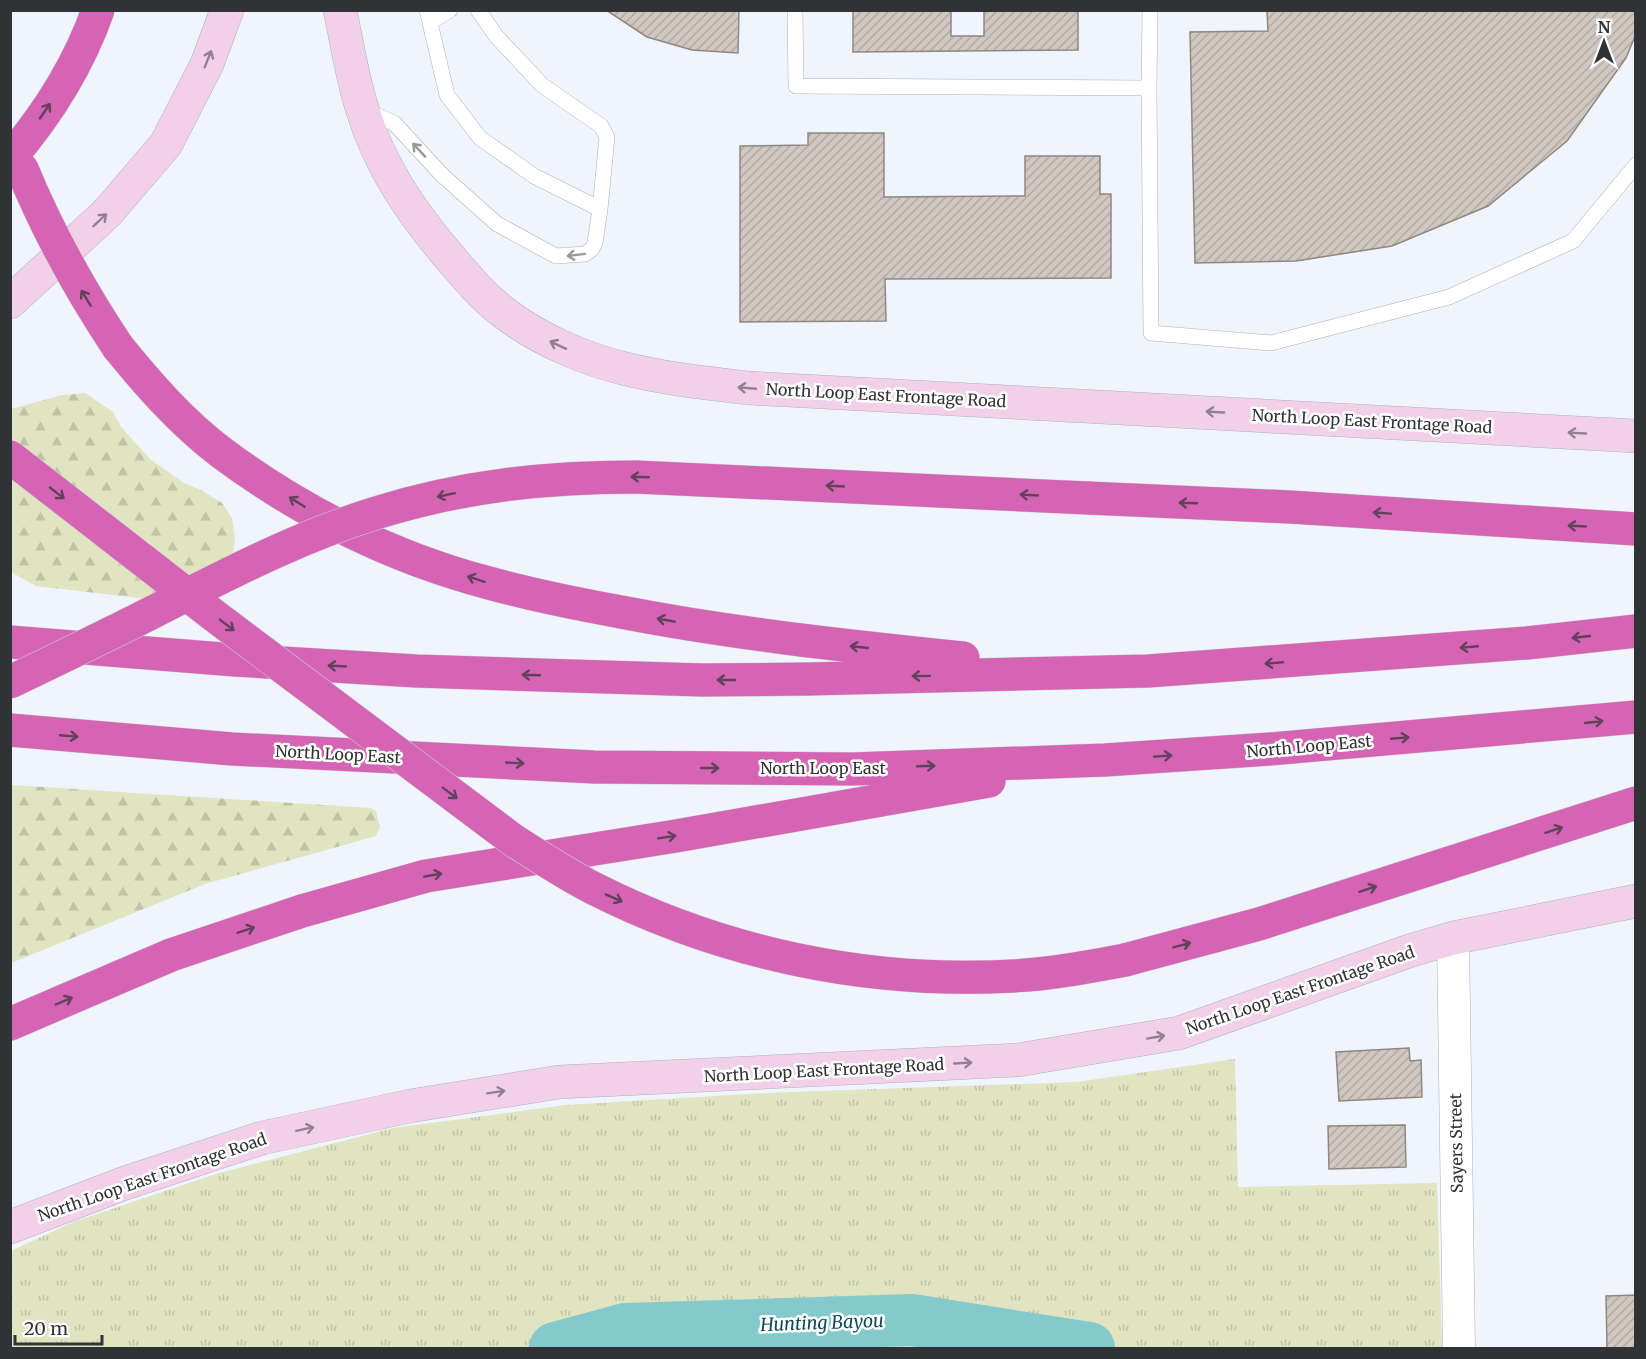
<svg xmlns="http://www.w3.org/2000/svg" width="1646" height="1359" font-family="Merriweather,serif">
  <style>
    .grass { fill: url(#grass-tufts) }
    .forest { fill: url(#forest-firs) }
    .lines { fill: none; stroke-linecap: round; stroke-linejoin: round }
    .river { stroke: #84c9cc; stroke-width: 52 }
    .building { fill: url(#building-hatch); stroke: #8f8781; stroke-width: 1.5 }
    .service-casing { stroke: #acb0b9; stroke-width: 16 }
    .minor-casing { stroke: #acb0b9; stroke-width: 33 }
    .secondary-casing { stroke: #acb0b9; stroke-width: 34 }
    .motorway-casing { stroke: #d1d2d3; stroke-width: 34 }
    .service { stroke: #fff; stroke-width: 15 }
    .minor { stroke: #fff; stroke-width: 32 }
    .secondary { stroke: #f2d0e9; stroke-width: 33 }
    .motorway { stroke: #d564b5; stroke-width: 33 }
    .motorway-bridge-casing { stroke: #d1d2d3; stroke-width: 34; stroke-linecap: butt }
    .motorway-bridge { stroke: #d564b5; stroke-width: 33 }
    .oneway { stroke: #91818f }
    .oneway2 { stroke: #62415b }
    .oneway3 { stroke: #98989a }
    .labels { text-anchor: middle; stroke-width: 5; stroke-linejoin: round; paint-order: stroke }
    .street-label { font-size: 16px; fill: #303235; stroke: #fff }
    .water-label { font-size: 18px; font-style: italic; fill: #0c4c4f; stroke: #fff }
  </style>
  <defs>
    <pattern id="grass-tufts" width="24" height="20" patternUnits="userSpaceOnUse" patternTransform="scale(1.5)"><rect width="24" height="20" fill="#e0e4c1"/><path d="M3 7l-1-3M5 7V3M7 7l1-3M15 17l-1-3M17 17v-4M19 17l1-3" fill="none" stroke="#c0c4a6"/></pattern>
    <pattern id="forest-firs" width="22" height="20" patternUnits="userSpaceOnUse" patternTransform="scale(1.5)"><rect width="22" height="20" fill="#e0e4c1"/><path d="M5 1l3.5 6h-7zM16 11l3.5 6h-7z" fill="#c0c4a6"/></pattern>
    <pattern id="building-hatch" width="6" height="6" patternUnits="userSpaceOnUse" patternTransform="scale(1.5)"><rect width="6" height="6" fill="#cfc7c0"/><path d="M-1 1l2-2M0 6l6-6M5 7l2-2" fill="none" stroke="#b2aba6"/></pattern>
  </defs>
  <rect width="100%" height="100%" fill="#f0f4fd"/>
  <!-- grass -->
  <path class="grass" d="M1235,1059l3,128 199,-4 5,165h-1431v-97l62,-29 146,-49 174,-45 173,-23 199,-12 312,-11z"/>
  <!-- forest -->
  <path class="forest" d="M85,393l28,19 8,15 29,32 34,24 17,7 21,13 10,15 3,20 -2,14 -11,13 -75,34 -111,-13 -25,-14v-163l51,-14z
    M11,785l359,23 6,3 4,16 -4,9 -171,48 -194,79z"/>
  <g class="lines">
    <!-- river -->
    <path class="river" d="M555,1348l70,-19 287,-9 177,28"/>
  </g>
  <!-- building -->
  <path class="building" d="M606,10h133l-1,43 -46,-3 -45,-13z
    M853,10h98v26h33v-26h94v40l-225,2z
    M1267,10h369v24l-10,24 -59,83 -79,65 -96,40 -96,15 -101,2 -5,-231 78,-1z
    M808,133h76v64l141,-1v-40h75v38h11v84l-226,1 1,42 -146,1v-176l68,-1z
    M1409,1048l1,13 11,-1 1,37 -83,4 -3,-49z
    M1405,1125l1,42 -77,2 -1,-43z
    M1636,1295v53h-29l-1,-52z"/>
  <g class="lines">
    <!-- service casing -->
    <g class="service-casing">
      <path id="service" d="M427,10l20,85 33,43 54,38 66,33
        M795,10l1,76 353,2 2,245 120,10 178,-46 124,-56 63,-76
        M430,22l20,-12
        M1149,88l1,-78
        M366,111l28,12 48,52 55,49 59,32 29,-2 7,-5 3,-6 5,-34 7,-72 -6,-11 -59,-41 -46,-49 -18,-26"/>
    </g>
    <!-- minor casing -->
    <g class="minor-casing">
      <path id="minor" d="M1453,938l6,410"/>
    </g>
    <!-- secondary casing -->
    <g class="secondary-casing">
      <path id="secondary" d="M340,10c7,33 12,67 22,98 17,58 51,107 90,152 17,20 33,39 55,55 34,25 77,44 119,54 40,10 81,14 122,19l888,48
        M10,302l97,-89 59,-69 41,-80 20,-54
        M10,1227l115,-44 137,-45 148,-32 149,-24 459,-22 161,-27 230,-82 44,-13 183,-37"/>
    </g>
    <!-- motorway casing -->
    <g class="motorway-casing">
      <path id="motorway" d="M118,347c31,38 64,76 104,106 79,59 171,105 267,130 43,12 88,21 132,29 113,22 228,34 342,46
        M1088,498l202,9 346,22
        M10,642l225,18 181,11 286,9 107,-1 339,-8 379,-28 109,-12
        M10,730l222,19 362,18 259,2 252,-9 165,-11 366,-32
        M1125,960l134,-36 377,-121
        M10,1024l161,-69 131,-44 124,-35 250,-40 313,-55"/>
    </g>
    <!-- service -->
    <use href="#service" class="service"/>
    <!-- minor -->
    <use href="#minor" class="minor"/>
    <!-- secondary -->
    <use href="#secondary" class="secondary"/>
    <!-- motorway -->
    <use href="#motorway" class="motorway"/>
    <!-- motorway-bridge casing -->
    <g class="motorway-bridge-casing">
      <path id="motorway-bridge" d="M10,158c37,-43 69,-94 88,-148
        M22,169c26,63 58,121 96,178
        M10,457l206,160 297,223c27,17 54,35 82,49 129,65 273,95 418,87 38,-2 75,-9 112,-16
        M10,682c48,-23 96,-46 143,-70 73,-37 145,-75 223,-99 86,-27 170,-36 260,-36l452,21"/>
    </g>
    <!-- motorway-bridge -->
    <use href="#motorway-bridge" class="motorway-bridge"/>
  </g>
  <!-- one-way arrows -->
  <defs><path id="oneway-shaft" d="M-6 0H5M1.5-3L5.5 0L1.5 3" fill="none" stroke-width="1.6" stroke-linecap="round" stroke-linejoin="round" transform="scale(1.5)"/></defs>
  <g class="oneway">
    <use href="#oneway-shaft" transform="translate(208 59) rotate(-68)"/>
    <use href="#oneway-shaft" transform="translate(100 220) rotate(-43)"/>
    <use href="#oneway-shaft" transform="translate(558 345) rotate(-155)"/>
    <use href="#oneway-shaft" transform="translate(747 388) rotate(-175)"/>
    <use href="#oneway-shaft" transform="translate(1215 412) rotate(-177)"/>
    <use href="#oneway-shaft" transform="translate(1577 433) rotate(-177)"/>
    <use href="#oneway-shaft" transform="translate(1156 1037) rotate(-10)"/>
    <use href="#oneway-shaft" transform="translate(963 1063) rotate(-3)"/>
    <use href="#oneway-shaft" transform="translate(496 1092) rotate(-9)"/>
    <use href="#oneway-shaft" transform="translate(305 1129) rotate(-12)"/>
  </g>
  <g class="oneway2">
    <use href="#oneway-shaft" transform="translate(45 111) rotate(-56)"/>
    <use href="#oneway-shaft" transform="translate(86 298) rotate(-121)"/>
    <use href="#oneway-shaft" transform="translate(640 477) rotate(-178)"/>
    <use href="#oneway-shaft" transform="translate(835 486) rotate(-177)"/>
    <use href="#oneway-shaft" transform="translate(57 493) rotate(38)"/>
    <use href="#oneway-shaft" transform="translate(446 495) rotate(168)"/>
    <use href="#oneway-shaft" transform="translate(1029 495) rotate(-177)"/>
    <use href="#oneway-shaft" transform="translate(297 502) rotate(-148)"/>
    <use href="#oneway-shaft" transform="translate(1188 503) rotate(-178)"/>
    <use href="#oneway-shaft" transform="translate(1382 513) rotate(-176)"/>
    <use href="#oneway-shaft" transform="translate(1577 526) rotate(-177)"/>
    <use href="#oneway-shaft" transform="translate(476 579) rotate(-162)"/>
    <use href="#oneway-shaft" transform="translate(666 620) rotate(-170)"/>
    <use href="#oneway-shaft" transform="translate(227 625) rotate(37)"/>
    <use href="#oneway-shaft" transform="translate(1581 637) rotate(174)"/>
    <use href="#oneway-shaft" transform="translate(859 647) rotate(-174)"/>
    <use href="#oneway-shaft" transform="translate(1469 647) rotate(175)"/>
    <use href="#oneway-shaft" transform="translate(1274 663) rotate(175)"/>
    <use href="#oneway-shaft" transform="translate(337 666) rotate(-177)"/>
    <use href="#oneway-shaft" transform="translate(531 675) rotate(-178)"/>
    <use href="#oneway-shaft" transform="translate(921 676) rotate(179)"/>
    <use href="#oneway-shaft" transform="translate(726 680) rotate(180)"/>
    <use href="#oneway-shaft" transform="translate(1594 722) rotate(-6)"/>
    <use href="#oneway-shaft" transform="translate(69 736) rotate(5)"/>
    <use href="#oneway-shaft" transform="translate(1400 738) rotate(-5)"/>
    <use href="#oneway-shaft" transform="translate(1163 756) rotate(-4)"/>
    <use href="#oneway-shaft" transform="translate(515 763) rotate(3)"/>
    <use href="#oneway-shaft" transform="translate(926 766) rotate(-2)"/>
    <use href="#oneway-shaft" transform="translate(710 768)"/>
    <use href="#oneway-shaft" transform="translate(450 793) rotate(37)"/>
    <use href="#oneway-shaft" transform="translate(1554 830) rotate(-18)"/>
    <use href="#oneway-shaft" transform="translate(667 837) rotate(-9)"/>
    <use href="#oneway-shaft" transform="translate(433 875) rotate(-10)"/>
    <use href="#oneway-shaft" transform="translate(1368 889) rotate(-18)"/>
    <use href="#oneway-shaft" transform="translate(614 898) rotate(24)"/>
    <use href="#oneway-shaft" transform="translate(246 930) rotate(-19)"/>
    <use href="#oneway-shaft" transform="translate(1182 945) rotate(-15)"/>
    <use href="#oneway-shaft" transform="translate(64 1001) rotate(-23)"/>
  </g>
  <g class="oneway3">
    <use href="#oneway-shaft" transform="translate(419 150) rotate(-133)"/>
    <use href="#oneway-shaft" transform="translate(576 255) rotate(173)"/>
  </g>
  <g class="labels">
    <!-- street labels -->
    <g class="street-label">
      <text transform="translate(886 395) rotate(3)" y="6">North Loop East Frontage Road</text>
      <text transform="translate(1372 421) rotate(3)" y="6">North Loop East Frontage Road</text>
      <text transform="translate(1309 746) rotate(-5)" y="6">North Loop East</text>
      <text transform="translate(338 754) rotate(3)" y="6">North Loop East</text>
      <text x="823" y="774">North Loop East</text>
      <text transform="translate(1300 990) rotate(-19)" y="6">North Loop East Frontage Road</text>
      <text transform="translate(824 1070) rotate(-3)" y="6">North Loop East Frontage Road</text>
      <text transform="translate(1456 1143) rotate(-91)" y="6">Sayers Street</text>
      <text transform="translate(152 1177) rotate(-19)" y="6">North Loop East Frontage Road</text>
    </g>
    <!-- water labels -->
    <g class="water-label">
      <text transform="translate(822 1323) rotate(-2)" y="6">Hunting Bayou</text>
    </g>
  </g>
  <!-- border -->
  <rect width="1646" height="1359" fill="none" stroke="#303235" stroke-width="24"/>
  <!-- north arrow -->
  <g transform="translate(1604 42)" stroke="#ffffff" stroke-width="4.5" paint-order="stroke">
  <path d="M0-4.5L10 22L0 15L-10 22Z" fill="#303235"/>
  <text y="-9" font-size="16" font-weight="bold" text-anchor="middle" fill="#303235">N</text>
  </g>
  <!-- scale -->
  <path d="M15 1335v9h87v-9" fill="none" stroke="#303235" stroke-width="3"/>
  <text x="24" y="1335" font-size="18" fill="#303235" stroke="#ffffff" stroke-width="4.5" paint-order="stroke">20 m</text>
</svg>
